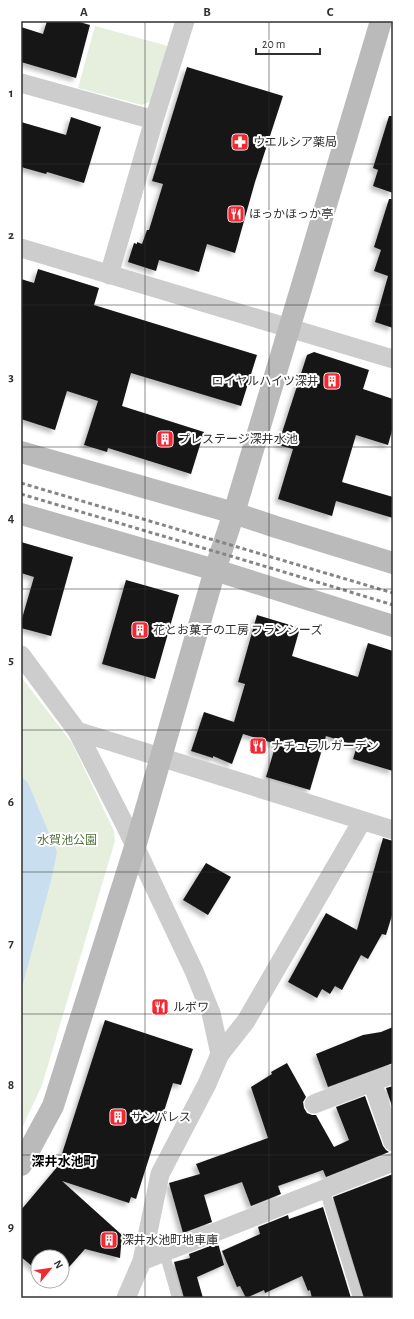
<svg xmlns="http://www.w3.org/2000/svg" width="414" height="1319" font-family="'Alegreya Sans','Noto Sans JP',sans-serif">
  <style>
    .green { fill: #e6eede }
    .water { fill: #c9dfef }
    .building { fill: #171717; filter: url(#shadow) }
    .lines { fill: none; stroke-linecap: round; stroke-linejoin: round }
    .lane { stroke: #cdcdcd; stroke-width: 10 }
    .street { stroke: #cdcdcd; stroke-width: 19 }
    .secondary { stroke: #bababa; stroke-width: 22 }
    .rail { stroke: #858585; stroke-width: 3; stroke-dasharray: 4 3; stroke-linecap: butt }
    .grid { fill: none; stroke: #303030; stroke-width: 1; stroke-opacity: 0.55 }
    .labels { text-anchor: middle; stroke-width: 4; stroke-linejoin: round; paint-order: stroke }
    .poi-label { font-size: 12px; fill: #303030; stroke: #fff; text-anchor: start }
    .park-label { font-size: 12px; fill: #52703a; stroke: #fff }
    .neighbourhood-label { font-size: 13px; font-weight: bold; fill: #000; stroke: #fff }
    .neatline { fill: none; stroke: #303030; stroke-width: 1.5 }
    .grid-label { font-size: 13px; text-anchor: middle; font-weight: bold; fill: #303030 }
  </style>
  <defs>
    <filter id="shadow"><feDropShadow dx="-3.5" dy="3.5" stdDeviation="2" flood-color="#0004"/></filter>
  </defs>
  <rect width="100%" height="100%" fill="#fff"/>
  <!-- green -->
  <path class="green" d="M95,26l73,20 -17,55 -9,4 -64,-17z
    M21,677l51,66 42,88 1,10 -73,244 -21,45z"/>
  <!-- water -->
  <path class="water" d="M21,776l7,7 29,69 -6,29 -30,110z"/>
  <!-- building -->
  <path class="building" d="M47,21h29l14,4 -14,53 -55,-16v-35l22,7z
    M187,67l96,29 -28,86 -20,71 -28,-9 -8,28 -40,-12 -3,11 -28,-9 6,-19 3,1v-2l5,2 5,-14h2l14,-46 -11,-3z
    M389,116h4v77l-20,-7 5,-16 -5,-2z
    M71,117l30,10 -17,56 -37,-11 -1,2 -25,-7v-45l45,13z
    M389,199h4v129l-18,-6 13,-46 -14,-5 7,-21 -7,-3z
    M38,269l61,19 -5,17 163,50 -16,51 -110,-33 -9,33 82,26 -13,42 -83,-26 -1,4 -23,-7 14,-44 -31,-10 -12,39 -34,-11v-140l13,4z
    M314,352l55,18 -6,19 30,10v28l-5,18 -32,-10 -14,47 51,15v21l-57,-17 -4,15 -54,-17 15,-50 -15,-4 29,-90z
    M21,542l52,15 -22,79 -30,-8v-6l13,-45 -13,-4z
    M126,580l53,15 -24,84 -53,-15z
    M257,615l43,13 -8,28 66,21 10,-34 25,8v120l-40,-12 4,-13 -31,-10 -16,54 -44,-13 10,-33 -33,-10 -11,30 -19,-8v2l-22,-7 13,-39 30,10 11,-38 -7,-2z
    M383,838l10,3v71l-7,23 -4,-1 -14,25 -7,-4 -19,35 -7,-4 -5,8 -8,-5 -5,9 -29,-16 38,-69 31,17z
    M206,863l25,14 -23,38 -25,-15z
    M105,1020l88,29 -12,36 -8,-2 -37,116 -5,-2 -2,6 -67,-22 60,54 -2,23 -35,-9 -23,26v-18h-24v14l-17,-14v-47l37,-44z
    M393,1027v36l-65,24 -12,-33 47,-19 18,-3z
    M287,1063l19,34 -3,5 1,6 3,5 5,2h4l18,32 15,-7 -13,-33 29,-11 18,50 3,4 3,2 -63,25 -3,-7 -45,16 3,8 -30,12 -9,-24 -38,13 8,27 -29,11 -14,-50 31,-9 -4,-10 72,-26 -17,-51 21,-13 -1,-2z
    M393,1086v23l-7,-21z
    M393,1174v124h-29l-31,-101z
    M323,1207l28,91h-39l-2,-8 -2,1 -6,-15 -37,17 -1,-3 -18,8 -6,-12 -3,1 -15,-36 38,-17 -2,-7 30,-12 1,4z
    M218,1243l6,22 -27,12 6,21h-19l-10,-36 16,-4 -1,-4z"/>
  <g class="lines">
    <!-- lane -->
    <path class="lane" d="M324,1189l34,109
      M164,1252l13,46"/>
    <!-- street -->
    <path class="street" d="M21,83l133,37
      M21,248l372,111
      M109,275l45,-155 31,-99
      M21,655l56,76 48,94 69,146 17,42 9,41 -13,30 -47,90 -18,87 -16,37
      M77,731l316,99
      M220,1054l26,-33 116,-200
      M372,1082l21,60
      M314,1104l79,-30
      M142,1261l251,-99"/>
    <!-- secondary -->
    <path class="secondary" d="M21,452l213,61 42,14 117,36
      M21,514l194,56 178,56
      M21,1165l32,-59 82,-259 80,-277 19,-57 147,-492"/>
    <!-- rail -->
    <path class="rail" d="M21,483l372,110
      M21,494c124,37 248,73 372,111"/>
  </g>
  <!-- grid -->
  <path class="grid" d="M145,21v1277M269,21v1277M21,164h372M21,305h372M21,447h372M21,589h372M21,730h372M21,872h372M21,1014h372M21,1155h372"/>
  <!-- icons -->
  <defs>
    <g id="pharmacy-square" transform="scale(0.9)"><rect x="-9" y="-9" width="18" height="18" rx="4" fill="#f22833" stroke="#fff"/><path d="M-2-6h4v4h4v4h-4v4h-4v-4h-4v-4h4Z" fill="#fff"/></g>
    <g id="restaurant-square" transform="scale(0.9)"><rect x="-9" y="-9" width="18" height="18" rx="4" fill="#f22833" stroke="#fff"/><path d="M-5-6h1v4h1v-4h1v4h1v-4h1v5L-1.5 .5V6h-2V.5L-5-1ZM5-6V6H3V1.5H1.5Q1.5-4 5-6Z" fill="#fff"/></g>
    <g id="building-square" transform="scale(0.9)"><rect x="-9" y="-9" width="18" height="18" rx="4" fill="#f22833" stroke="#fff"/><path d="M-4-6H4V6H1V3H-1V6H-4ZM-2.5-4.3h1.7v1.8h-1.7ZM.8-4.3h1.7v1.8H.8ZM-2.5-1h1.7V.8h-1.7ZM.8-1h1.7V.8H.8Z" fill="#fff"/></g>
  </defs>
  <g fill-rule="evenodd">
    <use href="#pharmacy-square" x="240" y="142"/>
    <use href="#restaurant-square" x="236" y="214"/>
    <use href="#building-square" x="332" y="381"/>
    <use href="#building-square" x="165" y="439"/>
    <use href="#building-square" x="140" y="630"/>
    <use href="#restaurant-square" x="258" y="746"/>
    <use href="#restaurant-square" x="160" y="1007"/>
    <use href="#building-square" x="118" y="1117"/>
    <use href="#building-square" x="109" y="1240"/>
  </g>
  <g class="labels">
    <!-- poi labels -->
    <g class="poi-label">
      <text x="253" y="146">ウエルシア薬局</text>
      <text x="249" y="218">ほっかほっか亭</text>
      <text x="319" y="385" text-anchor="end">ロイヤルハイツ深井</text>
      <text x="178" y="443">プレステージ深井水池</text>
      <text x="153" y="634">花とお菓子の工房 フランシーズ</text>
      <text x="271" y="750">ナチュラルガーデン</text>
      <text x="173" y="1011">ルボワ</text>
      <text x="131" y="1121">サンパレス</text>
      <text x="122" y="1244">深井水池町地車庫</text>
    </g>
    <!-- park labels -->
    <g class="park-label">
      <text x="67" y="844">水賀池公園</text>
    </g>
    <!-- neighbourhood labels -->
    <g class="neighbourhood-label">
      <text x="64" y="1166">深井水池町</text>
    </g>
  </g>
  <!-- border -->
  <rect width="414" height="1319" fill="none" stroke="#ffffff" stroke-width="44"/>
  <!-- north arrow -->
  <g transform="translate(50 1269) rotate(61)"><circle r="19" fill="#ffffff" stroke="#acacac"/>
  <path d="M0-3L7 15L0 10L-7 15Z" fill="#f22833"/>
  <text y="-6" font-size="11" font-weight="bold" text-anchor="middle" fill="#303030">N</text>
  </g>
  <!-- scale -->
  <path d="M256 48v6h64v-6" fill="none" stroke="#303030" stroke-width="2"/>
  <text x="262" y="48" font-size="12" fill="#303030" stroke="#ffffff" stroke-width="3" paint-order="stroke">20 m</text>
  <rect x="22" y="22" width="370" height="1275" class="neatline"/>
  <g class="grid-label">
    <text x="84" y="16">A</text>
    <text x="207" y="16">B</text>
    <text x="330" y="16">C</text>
    <text x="11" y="97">1</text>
    <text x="11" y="239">2</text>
    <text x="11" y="381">3</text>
    <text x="11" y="522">4</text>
    <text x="11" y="664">5</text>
    <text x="11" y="806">6</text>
    <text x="11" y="947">7</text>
    <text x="11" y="1089">8</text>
    <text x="11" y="1231">9</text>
  </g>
</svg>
